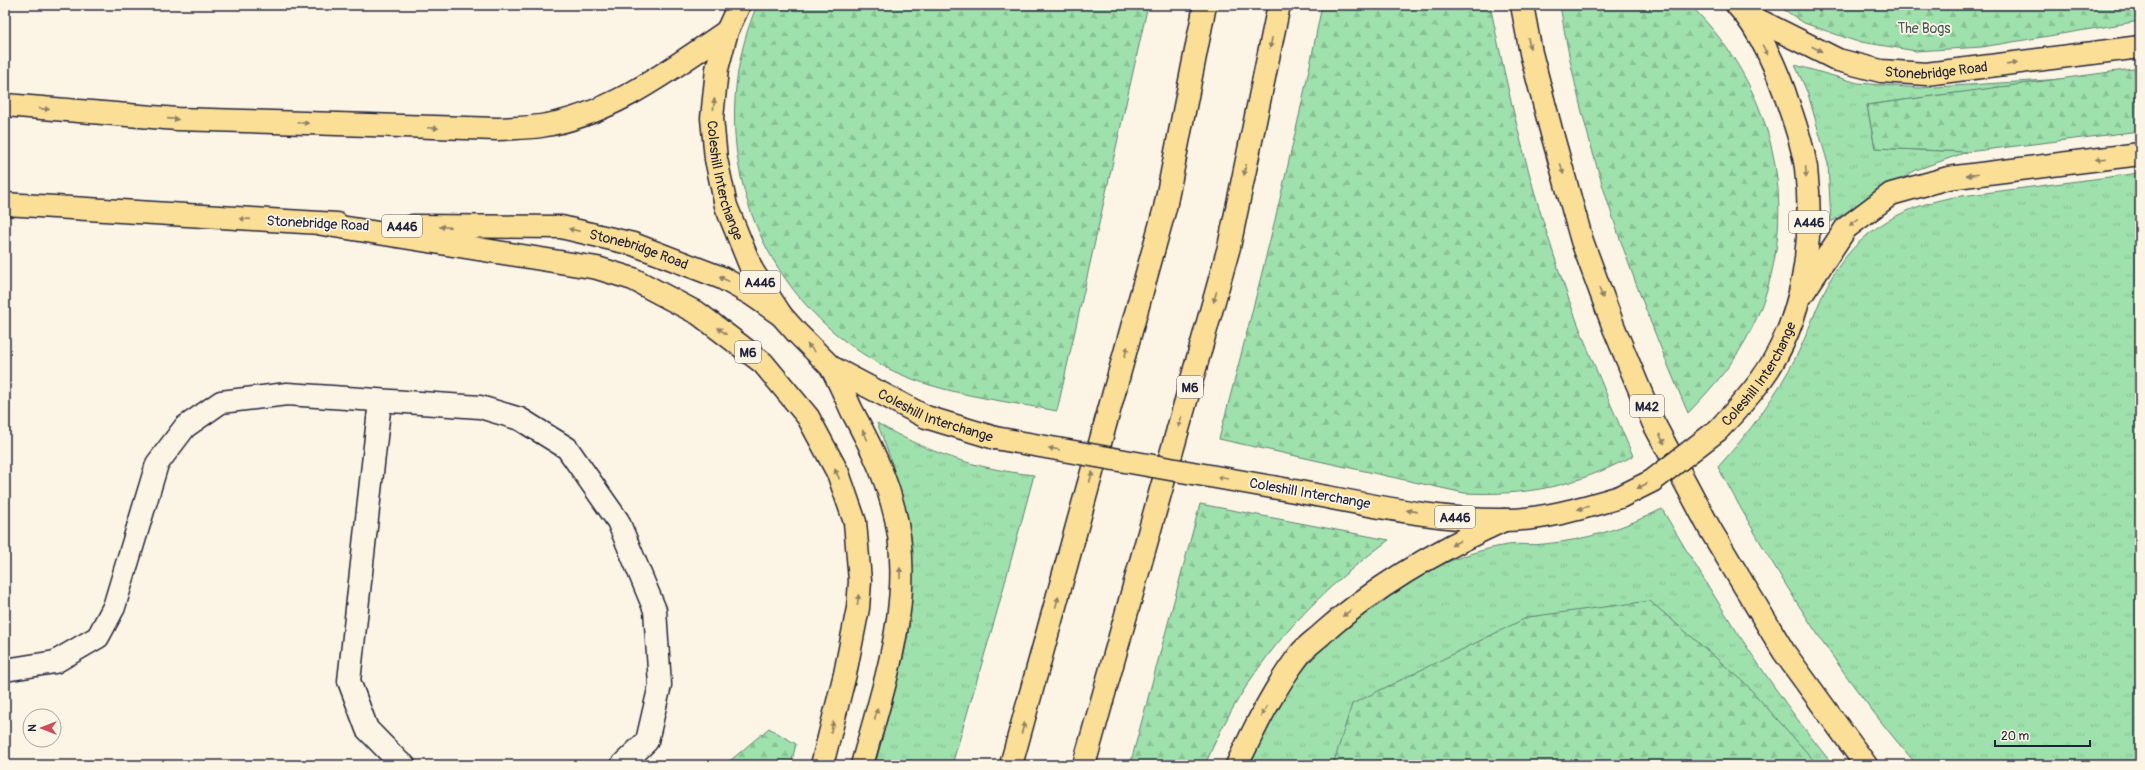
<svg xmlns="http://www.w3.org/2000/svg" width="2145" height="770" font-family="Pangolin,sans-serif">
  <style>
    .grass { fill: url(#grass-tufts); stroke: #608274 }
    .forest { fill: url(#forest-firs); stroke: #608274 }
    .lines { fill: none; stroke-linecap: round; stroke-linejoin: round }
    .minor-casing { stroke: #22223b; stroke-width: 25 }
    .highway-casing { stroke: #22223b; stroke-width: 25 }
    .minor { stroke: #fcf5e5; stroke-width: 22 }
    .highway { stroke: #fbdf96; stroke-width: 22 }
    .highway-bridge-casing { stroke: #22223b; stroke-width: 25; stroke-linecap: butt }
    .highway-bridge { stroke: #fbdf96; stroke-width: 22 }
    .oneway { fill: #8e8068 }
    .labels { text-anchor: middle; stroke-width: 3.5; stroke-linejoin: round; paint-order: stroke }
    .shield { fill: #fcf5e5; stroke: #63616e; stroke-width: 1 }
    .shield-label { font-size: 13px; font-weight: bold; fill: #22223b }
    .park-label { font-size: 14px; fill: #475b5d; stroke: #fcf5e5 }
    .street-label { font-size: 14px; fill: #22223b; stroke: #fcf5e5 }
  </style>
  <defs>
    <pattern id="grass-tufts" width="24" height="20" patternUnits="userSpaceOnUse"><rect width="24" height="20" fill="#9ee1ac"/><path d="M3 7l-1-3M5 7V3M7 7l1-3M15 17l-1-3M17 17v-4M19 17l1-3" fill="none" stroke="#88c195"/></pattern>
    <pattern id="forest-firs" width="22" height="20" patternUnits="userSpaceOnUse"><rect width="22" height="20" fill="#9ee1ac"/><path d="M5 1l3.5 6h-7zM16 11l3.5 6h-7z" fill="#88c195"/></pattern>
  </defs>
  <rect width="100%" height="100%" fill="#fcf5e5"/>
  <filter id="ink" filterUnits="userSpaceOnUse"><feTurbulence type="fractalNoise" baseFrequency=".025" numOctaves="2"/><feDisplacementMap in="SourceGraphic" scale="8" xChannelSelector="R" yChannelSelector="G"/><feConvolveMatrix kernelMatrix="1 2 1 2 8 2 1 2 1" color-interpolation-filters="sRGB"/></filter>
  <g filter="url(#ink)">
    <!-- grass -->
    <path class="grass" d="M1795,65l63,18 62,5 144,-9 -197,26 8,43 92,4 -51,18 -85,52 -3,-58 -20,-70z
      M2140,173v592h-223c-79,-90 -142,-193 -199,-298 31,-34 58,-71 79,-112 10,-20 17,-41 26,-61 26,-57 72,-86 131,-97z
      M877,423c49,29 99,46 157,52l-37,137 -45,153h-77c11,-42 24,-84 32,-126 14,-75 -2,-147 -30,-216z
      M1662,509c52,89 106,176 171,256h-583c12,-30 26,-59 46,-85 46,-65 132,-123 212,-135 12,-2 24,1 36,-1 43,-4 80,-16 118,-35z"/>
    <!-- forest -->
    <path class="forest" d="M757,5h391l-91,406c-57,-11 -120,-17 -172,-44 -131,-70 -185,-226 -128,-362z
      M1322,5h168c17,82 35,162 61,241 22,72 52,141 82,210 -57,30 -105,40 -169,37l-245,-54c38,-144 75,-288 103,-434z
      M1560,5h130c87,84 115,213 62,323 -16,33 -39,59 -64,85 -56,-131 -106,-267 -128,-408z
      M1777,5h363v16l-158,26 -66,4 -61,-10 -51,-18z
      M2140,68v63l-173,21 -92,-4 -8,-43z
      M1200,504l189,36c-83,60 -145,131 -184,225h-75z
      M1650,601l94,81 74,83h-485l19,-61 176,-87z
      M769,728l27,16 -5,21h-66z"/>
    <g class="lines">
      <!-- minor casing -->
      <g class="minor-casing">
        <path id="minor" d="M380,401l-31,280 18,48 34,35 3,1
          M5,670l50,-8 43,-25 16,-30 43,-143 28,-37 36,-25 66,-8 193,13 40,12 47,29 51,73 37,89 5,75 -13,56 -25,24"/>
      </g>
      <!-- highway casing -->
      <g class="highway-casing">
        <g id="highway">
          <path id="s1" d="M739,5l-12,26 -10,38 -5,49 4,41 10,47 26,64 29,45 16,18 34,34 95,50 69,21"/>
          <path d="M1522,5l9,48 20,77 31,111 32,87 39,94 57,107 74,123 82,113"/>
          <path id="s2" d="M1744,13l94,47 43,11 45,3 214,-27"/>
          <path d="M5,105l172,14 321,10c14,-1 29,-1 43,-3 70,-11 129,-56 186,-95"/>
          <path d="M5,204l332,20"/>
          <path d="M322,224l275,44 36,11 66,35 64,49 45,54 30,56 17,49 5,59 -2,27 -13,66 -23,91"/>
          <path id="s3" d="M413,226l148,1 72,17 89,34 29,16 30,21"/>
          <path d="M1803,293l43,-65 45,-34 57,-16 192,-24"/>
          <path d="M831,367c8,14 14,29 21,44 16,30 31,59 40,92 26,87 -7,178 -30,262"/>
          <path id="s4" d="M1718,430c15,-16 30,-32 43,-50 44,-60 53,-141 45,-212 -3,-21 -10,-42 -17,-62 -10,-32 -29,-77 -52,-101"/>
          <path d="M1289,490c68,12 147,31 215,30 39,0 79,-12 116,-23"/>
          <path d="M1011,765l154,-557 40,-203"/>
          <path d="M1084,765l145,-518 50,-242"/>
          <path d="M1237,765c18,-38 37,-77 63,-111 6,-8 17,-15 24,-22 53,-47 116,-83 180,-112"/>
        </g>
      </g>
      <!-- minor -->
      <use href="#minor" class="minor"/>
      <!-- highway -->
      <use href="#highway" class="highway"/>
      <!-- highway-bridge casing -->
      <g class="highway-bridge-casing">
        <path id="highway-bridge" d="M995,438l294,52
          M1620,497l32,-16 66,-51"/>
      </g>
      <!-- highway-bridge -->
      <use href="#highway-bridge" class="highway-bridge"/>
    </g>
    <!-- one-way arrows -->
    <defs><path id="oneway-solid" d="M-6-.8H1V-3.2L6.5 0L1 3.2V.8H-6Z"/></defs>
    <g class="oneway">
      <use href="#oneway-solid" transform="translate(1271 43) rotate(102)"/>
      <use href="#oneway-solid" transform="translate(1529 43) rotate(79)"/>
      <use href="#oneway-solid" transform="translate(1817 49) rotate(27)"/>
      <use href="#oneway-solid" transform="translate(1765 50) rotate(62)"/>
      <use href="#oneway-solid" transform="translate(2012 64) rotate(-8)"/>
      <use href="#oneway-solid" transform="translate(714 104) rotate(-84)"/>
      <use href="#oneway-solid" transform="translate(44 109) rotate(5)"/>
      <use href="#oneway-solid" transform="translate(173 119) rotate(4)"/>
      <use href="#oneway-solid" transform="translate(303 123) rotate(2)"/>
      <use href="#oneway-solid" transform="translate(433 128) rotate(2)"/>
      <use href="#oneway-solid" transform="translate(2101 159) rotate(173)"/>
      <use href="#oneway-solid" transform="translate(1562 169) rotate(74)"/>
      <use href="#oneway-solid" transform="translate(1245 170) rotate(102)"/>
      <use href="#oneway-solid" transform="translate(1806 172) rotate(85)"/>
      <use href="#oneway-solid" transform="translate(1972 175) rotate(173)"/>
      <use href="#oneway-solid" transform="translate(245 219) rotate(-176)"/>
      <use href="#oneway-solid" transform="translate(1854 222) rotate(142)"/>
      <use href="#oneway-solid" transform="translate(445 227) rotate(-178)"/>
      <use href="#oneway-solid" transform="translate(574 230) rotate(-167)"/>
      <use href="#oneway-solid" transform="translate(724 279) rotate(-154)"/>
      <use href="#oneway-solid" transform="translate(1601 293) rotate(70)"/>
      <use href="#oneway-solid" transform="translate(1215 297) rotate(106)"/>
      <use href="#oneway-solid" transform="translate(722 331) rotate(-142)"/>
      <use href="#oneway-solid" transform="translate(811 348) rotate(-135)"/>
      <use href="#oneway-solid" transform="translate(1126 352) rotate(-75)"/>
      <use href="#oneway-solid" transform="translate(1180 422) rotate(106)"/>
      <use href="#oneway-solid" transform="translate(865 435) rotate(-117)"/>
      <use href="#oneway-solid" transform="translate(1662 439) rotate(62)"/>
      <use href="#oneway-solid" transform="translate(1054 449) rotate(-170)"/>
      <use href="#oneway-solid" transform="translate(837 474) rotate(-115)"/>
      <use href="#oneway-solid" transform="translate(1091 477) rotate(-75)"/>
      <use href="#oneway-solid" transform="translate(1223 478) rotate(-170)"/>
      <use href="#oneway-solid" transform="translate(1642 486) rotate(153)"/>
      <use href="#oneway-solid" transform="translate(1583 508) rotate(164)"/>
      <use href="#oneway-solid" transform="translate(1412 511) rotate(-171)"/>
      <use href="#oneway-solid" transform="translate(1456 543) rotate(151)"/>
      <use href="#oneway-solid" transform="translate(900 573) rotate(-90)"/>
      <use href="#oneway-solid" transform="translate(858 600) rotate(-84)"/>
      <use href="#oneway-solid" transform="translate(1057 602) rotate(-75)"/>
      <use href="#oneway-solid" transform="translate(1347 613) rotate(143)"/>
      <use href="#oneway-solid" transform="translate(1264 711) rotate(120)"/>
      <use href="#oneway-solid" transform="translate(876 714) rotate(-75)"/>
      <use href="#oneway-solid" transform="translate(832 727) rotate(-76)"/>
      <use href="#oneway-solid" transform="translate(1023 728) rotate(-74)"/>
    </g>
  </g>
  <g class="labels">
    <!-- shield labels -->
    <g class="shield">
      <rect x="1789" y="211" width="40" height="22" rx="3"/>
      <rect x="382" y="215" width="40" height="22" rx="3"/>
      <rect x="740" y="271" width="40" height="22" rx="3"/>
      <rect x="735" y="341" width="26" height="22" rx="3"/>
      <rect x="1177" y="376" width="26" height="22" rx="3"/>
      <rect x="1630" y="395" width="34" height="22" rx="3"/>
      <rect x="1435" y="506" width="40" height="22" rx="3"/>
    </g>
    <g class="shield-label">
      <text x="1809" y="227">A446</text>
      <text x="402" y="231">A446</text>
      <text x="760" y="287">A446</text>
      <text x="748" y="357">M6</text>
      <text x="1190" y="392">M6</text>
      <text x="1647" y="411">M42</text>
      <text x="1455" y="522">A446</text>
    </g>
    <!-- park labels -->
    <g class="park-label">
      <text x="1924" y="33">The Bogs</text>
    </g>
    <!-- street labels -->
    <g class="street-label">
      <text dy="5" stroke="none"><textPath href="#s2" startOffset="205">Stonebridge Road</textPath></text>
      <text dy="5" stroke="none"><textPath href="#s1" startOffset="181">Coleshill Interchange</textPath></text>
      <text transform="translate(318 223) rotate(3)" y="5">Stonebridge Road</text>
      <text dy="5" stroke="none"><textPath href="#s3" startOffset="229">Stonebridge Road</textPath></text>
      <text dy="5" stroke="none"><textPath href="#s4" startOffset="70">Coleshill Interchange</textPath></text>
      <text dy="5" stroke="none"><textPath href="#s1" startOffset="517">Coleshill Interchange</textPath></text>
      <text transform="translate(1310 493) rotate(10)" y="5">Coleshill Interchange</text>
    </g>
  </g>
  <!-- margin -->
  <rect width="2145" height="770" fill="none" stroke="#fcf5e5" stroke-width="20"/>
  <rect x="10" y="10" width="2125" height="750" fill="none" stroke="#22223b" stroke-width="1.5" filter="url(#ink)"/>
  <!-- north arrow -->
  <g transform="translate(42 728) rotate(270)"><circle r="19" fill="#fcf5e5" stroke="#a5a1a1"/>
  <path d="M0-3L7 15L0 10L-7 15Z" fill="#d1495b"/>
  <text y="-6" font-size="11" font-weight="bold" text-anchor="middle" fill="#22223b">N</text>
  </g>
  <!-- scale -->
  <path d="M1995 740v6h95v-6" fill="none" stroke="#22223b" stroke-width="2"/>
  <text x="2001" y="740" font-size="12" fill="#22223b" stroke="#fcf5e5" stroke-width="3" paint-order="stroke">20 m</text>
</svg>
